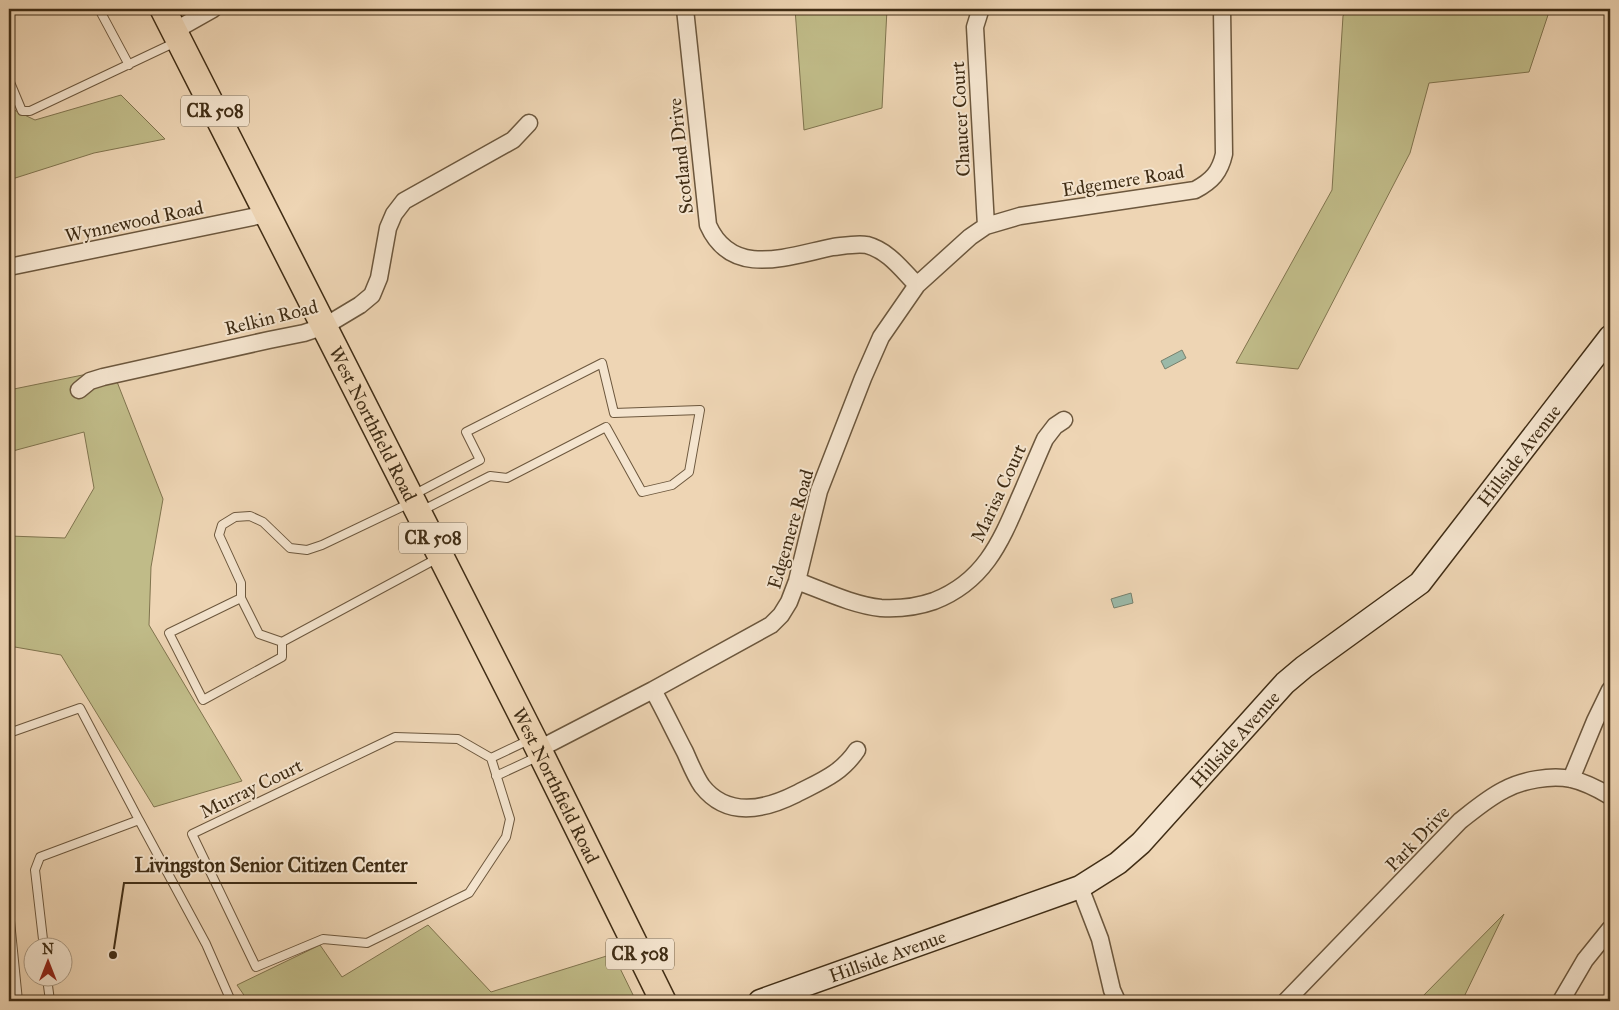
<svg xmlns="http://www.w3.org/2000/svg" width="1619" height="1010" font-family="'IM FELL Great Primer',serif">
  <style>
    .green { fill: #c0bb88; stroke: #80744e }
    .water { fill: #9bb9a8; stroke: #77816d }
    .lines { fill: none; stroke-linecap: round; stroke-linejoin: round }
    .lane-casing { stroke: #6c573d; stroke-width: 10 }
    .street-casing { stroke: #6c573d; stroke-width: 19 }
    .secondary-casing { stroke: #402d15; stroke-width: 25 }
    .primary-casing { stroke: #402d15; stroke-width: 28 }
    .lane { stroke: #f4e4ce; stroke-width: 8 }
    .street { stroke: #f4e4ce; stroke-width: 16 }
    .secondary { stroke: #f4e4ce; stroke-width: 22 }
    .primary { stroke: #eed5b4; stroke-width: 25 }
    .labels { text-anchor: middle; stroke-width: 4; stroke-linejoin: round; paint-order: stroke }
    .shield { fill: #f4e4ce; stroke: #76644c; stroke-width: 1 }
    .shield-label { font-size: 18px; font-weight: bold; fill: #402d15 }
    .street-label { font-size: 19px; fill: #402d15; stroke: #f4e4ce }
    .leader { fill: none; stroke: #402d15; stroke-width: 2 }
    .callout-dot { fill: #402d15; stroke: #f4e4ce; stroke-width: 2 }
    .callout-label { font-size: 20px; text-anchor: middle; font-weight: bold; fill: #402d15; stroke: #f4e4ce; stroke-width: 4; stroke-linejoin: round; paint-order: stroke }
  </style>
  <rect width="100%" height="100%" fill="#eed5b4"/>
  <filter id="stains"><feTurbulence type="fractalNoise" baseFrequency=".004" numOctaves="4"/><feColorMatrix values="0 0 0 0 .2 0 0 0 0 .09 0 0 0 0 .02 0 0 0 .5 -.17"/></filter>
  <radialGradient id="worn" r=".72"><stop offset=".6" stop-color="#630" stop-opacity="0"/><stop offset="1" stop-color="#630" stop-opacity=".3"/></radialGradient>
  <!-- green -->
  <path class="green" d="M795,9h92l-5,99 -78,22z
    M1347,9h203l-21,63 -100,11 -19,70 -112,216 -62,-6 96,-173 11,-174z
    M121,95l44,44 -71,14 -85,27v-77l3,6 23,11z
    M112,369l51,130 -12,68 -2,58 93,156 -88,26 -93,-152 -52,-9v-110l56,2 29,-50 -10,-56 -75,20v-62z
    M1504,914l-42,87h-44z
    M428,925l63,67 122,-38 23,47h-388l-11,-16 83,-40 22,32z"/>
  <!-- water -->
  <path class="water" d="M1182,350l4,8 -21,11 -4,-8z
    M1131,593l2,10 -19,5 -3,-9z"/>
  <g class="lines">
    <!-- lane casing -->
    <g class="lane-casing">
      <path id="lane" d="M99,9l30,56
        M9,80l13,31h8l146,-69
        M413,495l67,-35 -14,-28 136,-69 12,50 86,-3 -11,62 -17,13 -30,7 -36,-65 -99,51 -17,-2 -69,35
        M410,503l-88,42 -15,5 -17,-2 -27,-26 -13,-6 -15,1 -13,8 -3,10 22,48v15l18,36 23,8 156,-84
        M241,598l-72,35 34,67 79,-43v-15
        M9,733l71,-25 59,112
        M395,737l63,2 33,19 19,61 -4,18 -37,56 -102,50 -44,-4 -67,28 -64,-133z
        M491,758l38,-18
        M496,776l41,-19
        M9,911l9,90
        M44,948l-9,-78 5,-13 99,-37 67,124 25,57
        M47,978l3,23"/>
    </g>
    <!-- street casing -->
    <g class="street-casing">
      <path id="street" d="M685,9l23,216c24,54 80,31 125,22 10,-1 24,-4 34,-2 22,6 35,25 50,40
        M980,11l-5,16 11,199
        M174,31l39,-22
        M9,267l258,-53
        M79,390l11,-9 13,-4 166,-37 35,-7 21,-7 35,-21 12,-10 7,-17 9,-50 6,-14 10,-13 109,-61 16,-17
        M797,581c27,10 56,24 84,27 18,1 36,-1 53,-7 49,-19 66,-57 85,-102 9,-20 17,-40 26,-60l10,-13 9,-6
        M653,690c11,20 21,41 32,62 5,11 10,24 17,34 25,32 62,24 94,8 25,-13 45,-20 61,-44
        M539,749l114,-59 118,-65 10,-10 8,-13 8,-21 22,-90 44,-113 18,-41 36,-52 53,-48 16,-11 34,-10 175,-26c17,-9 25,-18 29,-36l-2,-145
        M1571,779l24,-58 15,-31
        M1080,887l20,52 12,51 5,11
        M1286,1001l174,-180c14,-11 28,-23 44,-31 18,-10 47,-15 67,-11 14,3 27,10 39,17
        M1561,1001l24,-41 25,-31"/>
    </g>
    <!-- secondary casing -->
    <g class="secondary-casing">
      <g id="secondary">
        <path id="s1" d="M760,1001l320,-114 38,-24 23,-20 144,-160 19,-16 116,-84 190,-246"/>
      </g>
    </g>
    <!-- primary casing -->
    <g class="primary-casing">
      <g id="primary">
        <path id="s2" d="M163,9l370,729 130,263"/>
      </g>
    </g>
    <!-- lane -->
    <use href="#lane" class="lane"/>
    <!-- street -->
    <use href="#street" class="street"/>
    <!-- secondary -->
    <use href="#secondary" class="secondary"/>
    <!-- primary -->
    <use href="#primary" class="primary"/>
  </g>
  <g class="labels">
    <!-- shield labels -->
    <g class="shield">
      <rect x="181" y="95.5" width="68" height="31" rx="4"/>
      <rect x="399" y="522.5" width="68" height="31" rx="4"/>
      <rect x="606" y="938.5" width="68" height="31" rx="4"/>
    </g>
    <g class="shield-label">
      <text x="215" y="117">CR 508</text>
      <text x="433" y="544">CR 508</text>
      <text x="640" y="960">CR 508</text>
    </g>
    <!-- street labels -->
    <g class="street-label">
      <text transform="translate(960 119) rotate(-93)" y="7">Chaucer Court</text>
      <text transform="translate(680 156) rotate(-96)" y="7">Scotland Drive</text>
      <text transform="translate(1123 180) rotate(-9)" y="7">Edgemere Road</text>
      <text transform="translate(134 221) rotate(-12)" y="7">Wynnewood Road</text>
      <text transform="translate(271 317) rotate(-14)" y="7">Relkin Road</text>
      <text dy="7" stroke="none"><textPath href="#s2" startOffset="465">West Northfield Road</textPath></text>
      <text dy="7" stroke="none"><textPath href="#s1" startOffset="960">Hillside Avenue</textPath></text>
      <text transform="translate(998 493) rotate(-65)" y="7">Marisa Court</text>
      <text transform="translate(790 529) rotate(-74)" y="7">Edgemere Road</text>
      <text dy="7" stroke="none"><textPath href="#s1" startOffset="555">Hillside Avenue</textPath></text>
      <text dy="7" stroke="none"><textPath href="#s2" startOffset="870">West Northfield Road</textPath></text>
      <text transform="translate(251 788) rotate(-26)" y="7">Murray Court</text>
      <text transform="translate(1417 838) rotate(-46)" y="7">Park Drive</text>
      <text dy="7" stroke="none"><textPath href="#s1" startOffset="135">Hillside Avenue</textPath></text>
    </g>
  </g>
  <!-- callouts -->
  <path class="leader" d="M113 955L124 883H417"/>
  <circle class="callout-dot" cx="113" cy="955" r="5"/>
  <g class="callout-label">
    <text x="271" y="872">Livingston Senior Citizen Center</text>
  </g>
  <!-- margin -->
  <rect width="1619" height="1010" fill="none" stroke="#eed5b4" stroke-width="30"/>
  <rect x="10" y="10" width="1599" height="990" fill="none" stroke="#402d15" stroke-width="2.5"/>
  <rect x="15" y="15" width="1589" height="980" fill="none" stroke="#402d15"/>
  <!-- north arrow -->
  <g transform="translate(48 962)"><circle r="24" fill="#f4e4ce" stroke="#ac9b84"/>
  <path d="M0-4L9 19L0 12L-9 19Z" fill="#8f2418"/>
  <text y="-8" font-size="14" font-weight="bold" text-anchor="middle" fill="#402d15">N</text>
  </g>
  <rect width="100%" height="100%" filter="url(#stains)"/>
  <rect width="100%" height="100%" fill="url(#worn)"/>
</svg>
